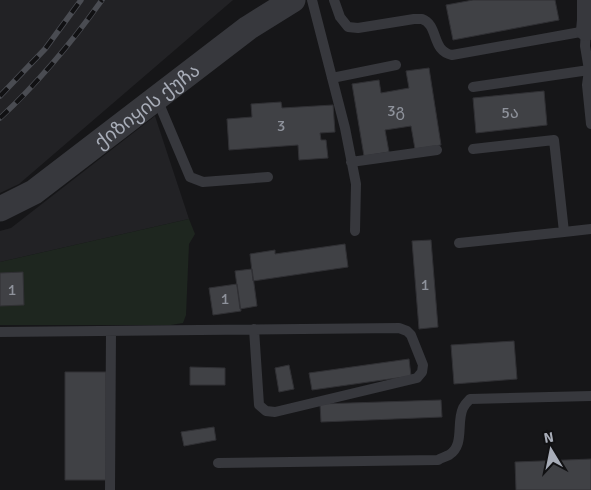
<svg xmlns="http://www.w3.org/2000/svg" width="591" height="490" font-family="Signika,'Noto Sans Georgian',sans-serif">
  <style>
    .built { fill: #222225 }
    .green { fill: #1e261f }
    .building { fill: #404145; stroke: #303034 }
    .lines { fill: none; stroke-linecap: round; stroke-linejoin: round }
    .service { stroke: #37383d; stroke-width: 10 }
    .minor { stroke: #37383d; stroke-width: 20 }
    .tertiary { stroke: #37383d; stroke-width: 25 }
    .rail-casing { stroke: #4a4c52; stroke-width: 5.5 }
    .rail { stroke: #111113; stroke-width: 4; stroke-dasharray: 11; stroke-linecap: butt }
    .labels { text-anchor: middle; stroke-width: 5; stroke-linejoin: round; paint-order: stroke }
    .number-label { font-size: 16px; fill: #8e929b }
    .street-label { font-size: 19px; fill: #a8adb8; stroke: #111113 }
  </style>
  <rect width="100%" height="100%" fill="#161618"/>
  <!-- built -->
  <path class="built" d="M0,0h233l-214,184 -19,9z
    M155,116l34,103 -189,43v-31l11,-3z"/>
  <!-- green -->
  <path class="green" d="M189,219l6,15 -6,10 -3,71 -3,8 -12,2h-171v-63z"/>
  <!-- building -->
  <path class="building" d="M473,0h82l4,20 -106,20 -7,-35z
    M429,68l12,77 -26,4 -4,-23 -26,4 4,22 -25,4 -12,-72 27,-4 2,13 28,-5 -3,-17z
    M544,91l3,34 -71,8 -3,-35z
    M281,102l1,6 51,-3 2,27 -15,1 1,7h5l2,18 -29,2 -1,-15 -69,5 -2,-31 25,-2 -1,-13z
    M431,240l7,87 -19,2 -7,-88z
    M345,244l3,23 -95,14 -3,-27 25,-4v4z
    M252,269l5,37 -17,3 -5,-38z
    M23,272l1,33 -24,1v-33z
    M237,284l4,27 -28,4 -4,-27z
    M514,341l3,38 -63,5 -3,-39z
    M409,359l2,17 -99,14 -3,-17z
    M289,365l5,24 -15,3 -4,-24z
    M190,367l35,1v17h-35z
    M65,372h41v108h-41z
    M441,400l1,17 -121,5 -1,-18z
    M214,427l2,13 -32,6 -3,-14z
    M591,459v31h-75l-1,-28z"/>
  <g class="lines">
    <!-- service -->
    <path class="service" d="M312,0l33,128 11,56 -1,47
      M334,0l6,17 8,10 10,1 56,-9c3,0 5,0 8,0 17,6 9,32 30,36l134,-24 -1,15 4,24 -2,15 4,39
      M332,78l64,-13
      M473,87l116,-17
      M157,99l33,78 13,5 65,-5
      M351,162l86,-12
      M564,232l27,-3
      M459,243l105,-11 -10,-92 -81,9
      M0,332c133,-1 266,-3 399,-4l8,3 4,4 12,30 -1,7 -5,6 -142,34 -9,-1 -7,-6 -5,-76
      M218,463l220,-3c3,-2 7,-3 11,-5 16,-10 7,-32 14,-47 2,-4 4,-6 7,-9l121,-3
      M110,490l1,-159"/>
    <!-- minor -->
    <path class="minor" d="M586,31l1,-11v-20"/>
    <!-- tertiary -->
    <path class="tertiary" id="s1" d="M0,209l34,-17 214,-164 45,-28"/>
    <!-- rail casing -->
    <g class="rail-casing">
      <path id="rail" d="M0,96l45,-47 36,-49
        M0,118c38,-35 72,-76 102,-118"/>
    </g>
    <!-- rail -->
    <use href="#rail" class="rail"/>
  </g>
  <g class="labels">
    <!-- number labels -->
    <g class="number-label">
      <text x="396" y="116">3გ</text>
      <text x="510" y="118">5ა</text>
      <text x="281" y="131">3</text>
      <text x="425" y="290">1</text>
      <text x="12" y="295">1</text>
      <text x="225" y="304">1</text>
    </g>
    <!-- street labels -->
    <g class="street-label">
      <text dy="7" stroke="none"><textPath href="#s1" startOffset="180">ქიზიყის ქუჩა</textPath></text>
    </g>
  </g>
  <!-- north arrow -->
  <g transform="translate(551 450) rotate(350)" stroke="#111113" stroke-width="4" paint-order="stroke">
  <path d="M0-4L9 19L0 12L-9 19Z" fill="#a8adb8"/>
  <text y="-8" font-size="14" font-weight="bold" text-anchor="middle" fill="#a8adb8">N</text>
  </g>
</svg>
